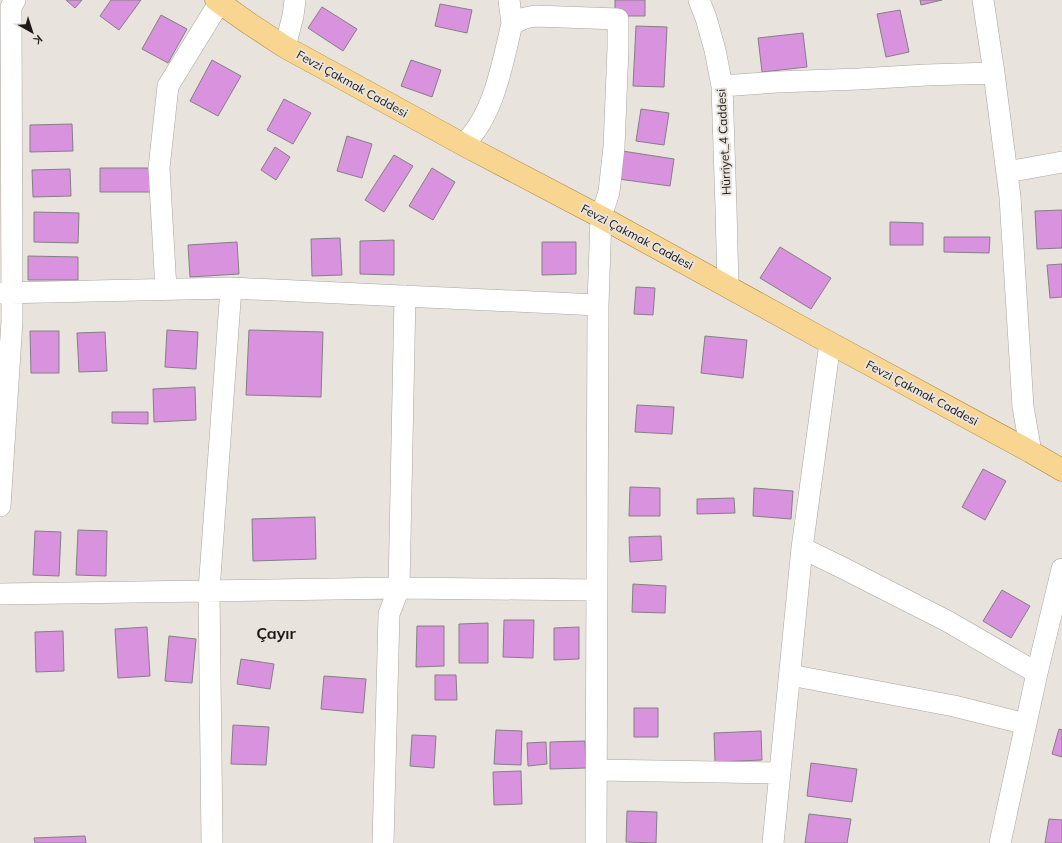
<svg xmlns="http://www.w3.org/2000/svg" width="1062" height="843" font-family="Mulish,sans-serif">
  <style>
    .building { fill: #d993de; stroke: #847f84 }
    .lines { fill: none; stroke-linecap: round; stroke-linejoin: round }
    .minor-casing { stroke: #aaa49f; stroke-width: 22 }
    .major-casing { stroke: #a88238; stroke-width: 23 }
    .minor { stroke: #fff; stroke-width: 21 }
    .major { stroke: #f8d692; stroke-width: 22 }
    .labels { text-anchor: middle; stroke-width: 4; stroke-linejoin: round; paint-order: stroke }
    .street-label { font-size: 12px; fill: #1c1a18; stroke: #e9e3dd }
    .district-label { font-size: 16px; font-weight: bold; fill: #1c1a18; stroke: #e9e3dd }
  </style>
  <rect width="100%" height="100%" fill="#e9e3dd"/>
  <!-- building -->
  <path class="building" d="M66,0h16l-7,8z
    M111,0h30l-22,30 -19,-14z
    M615,0h30v16h-30z
    M920,0h22l-21,5z
    M440,4l32,6 -5,23 -32,-7z
    M322,7l35,22 -14,22 -35,-23z
    M900,10l9,42 -23,5 -9,-43z
    M161,15l26,14 -19,34 -26,-14z
    M636,26l31,1 -3,60 -31,-1z
    M803,33l4,34 -45,5 -4,-34z
    M212,60l29,16 -23,40 -28,-15z
    M411,60l30,10 -9,27 -31,-11z
    M284,99l27,14 -18,31 -26,-14z
    M641,109l28,4 -5,32 -28,-4z
    M72,124l1,27 -43,1v-27z
    M347,136l25,8 -10,34 -25,-7z
    M275,147l15,10 -14,23 -15,-10z
    M616,150l58,9 -4,27 -59,-8z
    M394,155l19,11 -29,46 -19,-12z
    M100,168h51v24h-51z
    M432,168l23,14 -22,38 -24,-14z
    M70,169l1,27 -38,1 -1,-27z
    M1062,210v38l-25,1 -2,-38z
    M34,212l45,1 -1,30 -44,-1z
    M890,222l33,1v22h-33z
    M944,237h46l-1,16 -45,-1z
    M340,238l2,37 -30,1 -1,-37z
    M394,240v35l-34,-1v-33z
    M237,242l2,32 -49,3 -2,-32z
    M542,242h34v32l-34,1z
    M780,247l51,31 -20,31 -51,-31z
    M28,256l50,1v23h-50z
    M1062,264v33l-12,1 -3,-33z
    M636,287l19,1 -2,27 -19,-1z
    M167,330l31,2 -2,37 -31,-2z
    M249,330l74,2 -2,65 -75,-2z
    M30,331h29v42h-28z
    M105,332l2,39 -28,1 -2,-39z
    M705,336l42,4 -4,38 -42,-5z
    M195,387l1,33 -42,2 -1,-33z
    M637,405l37,2 -2,27 -37,-2z
    M112,412h36v12l-36,-1z
    M983,469l23,12 -21,39 -23,-13z
    M630,487l30,1v28h-31z
    M754,488l39,3 -2,28 -38,-3z
    M734,498l1,15 -38,1v-15z
    M315,517l1,42 -63,2 -1,-42z
    M78,530l29,1 -1,45 -30,-1z
    M35,531l26,1 -2,44 -26,-1z
    M661,536l1,24 -32,2 -1,-25z
    M633,584l33,2 -1,27 -33,-1z
    M1002,590l28,16 -19,32 -28,-17z
    M504,620h30l-1,38 -30,-1z
    M488,623v40h-29v-39z
    M417,626h27v40l-28,1z
    M147,627l3,49 -32,2 -3,-49z
    M579,627v32l-25,1v-32z
    M63,631l1,40 -28,1 -1,-40z
    M169,636l27,3 -4,44 -27,-2z
    M241,659l33,5 -4,25 -33,-5z
    M435,675h21l1,25h-22z
    M324,676l42,3 -3,34 -42,-4z
    M634,708h24v29h-24z
    M233,725l36,2 -3,38 -35,-1z
    M1059,729l3,1v27l-10,-3z
    M496,730l26,1 -1,34 -27,-1z
    M761,731l1,29 -47,2 -1,-29z
    M412,735l24,1 -2,32 -24,-2z
    M585,741l1,27 -36,1v-27z
    M546,742l1,22 -19,2 -1,-23z
    M811,763l46,6 -5,33 -45,-6z
    M521,771l1,33 -28,1 -1,-33z
    M627,811l30,1 -1,31 -30,-1z
    M809,814l42,5 -4,24h-42z
    M1049,819l13,1v23h-17z
    M85,836l1,7h-51l-1,-5z"/>
  <g class="lines">
    <!-- minor casing -->
    <g class="minor-casing">
      <path id="minor" d="M509,0l3,24
        M699,0l7,18 9,32 7,36 4,122 2,79
        M983,0l11,73 16,124 13,210 8,45
        M285,47l8,-31 2,-16
        M722,86l55,-4 82,-3 67,-4 68,-2
        M464,145c5,-7 11,-13 15,-20 18,-28 25,-69 33,-101l13,-6 10,-2 83,3v29l-4,99 -5,45 -8,25 -3,88 -2,538
        M1007,172l55,-10
        M166,289l-7,-121 9,-82 51,-83
        M0,293l231,-5 367,17
        M0,506l12,-185 -1,-314 4,-7
        M802,548l39,19 106,54 90,52
        M0,594l399,-6 197,2
        M790,675l164,31 72,18
        M596,770l184,3
        M212,843l-3,-253 22,-302
        M383,843l6,-229 10,-26 6,-292
        M773,843l29,-295 28,-205
        M1000,843l37,-170 25,-104"/>
    </g>
    <!-- major casing -->
    <g class="major-casing">
      <path id="major" d="M216,0l34,24 35,23 44,24 135,74 137,72 229,126 201,109 31,18"/>
    </g>
    <!-- minor -->
    <use href="#minor" class="minor"/>
    <!-- major -->
    <use href="#major" class="major"/>
  </g>
  <g class="labels">
    <!-- street labels -->
    <g class="street-label">
      <text transform="translate(352 84) rotate(29)" y="4">Fevzi Çakmak Caddesi</text>
      <text transform="translate(724 142) rotate(-93)" y="4">Hürriyet_4 Caddesi</text>
      <text transform="translate(637 237) rotate(28)" y="4">Fevzi Çakmak Caddesi</text>
      <text transform="translate(922 393) rotate(28)" y="4">Fevzi Çakmak Caddesi</text>
    </g>
    <!-- district labels -->
    <g class="district-label">
      <text x="276" y="639">Çayır</text>
    </g>
  </g>
  <!-- north arrow -->
  <g transform="translate(32 32) rotate(141)" stroke="#e9e3dd" stroke-width="3" paint-order="stroke">
  <path d="M0-3L7 15L0 10L-7 15Z" fill="#1c1a18"/>
  <text y="-6" font-size="11" font-weight="bold" text-anchor="middle" fill="#1c1a18">K</text>
  </g>
</svg>
